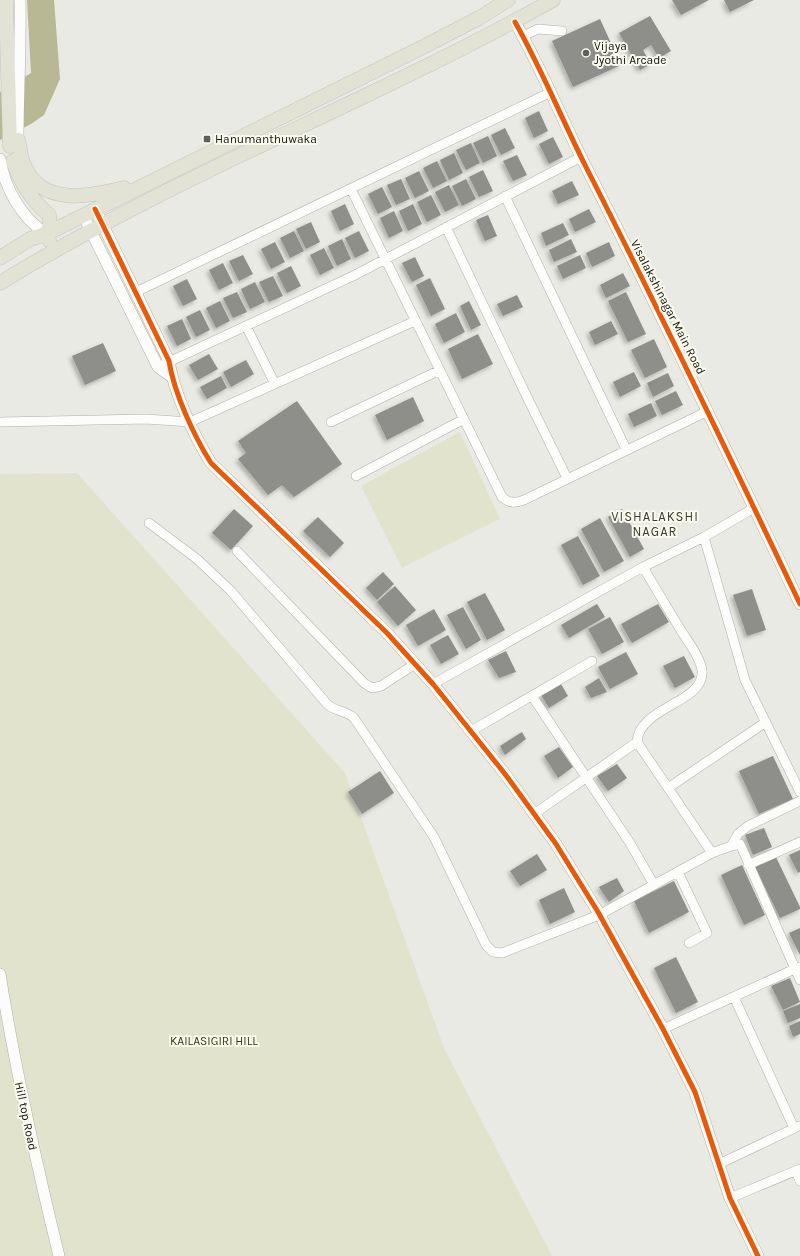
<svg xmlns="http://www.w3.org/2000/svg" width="800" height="1256" font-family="Karla,sans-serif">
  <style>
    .green { fill: #e2e3cc }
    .water { fill: #b8b894 }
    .building { fill: #8e8e8a; filter: url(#shadow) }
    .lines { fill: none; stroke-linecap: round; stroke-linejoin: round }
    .minor-casing { stroke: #b0b0ab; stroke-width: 10 }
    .tertiary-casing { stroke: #b0b0ab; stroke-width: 12 }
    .primary-casing { stroke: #c4c4c1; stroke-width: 15 }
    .minor { stroke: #fcfcfb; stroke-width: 9 }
    .tertiary { stroke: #fcfcfb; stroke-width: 11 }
    .primary { stroke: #e2e2d5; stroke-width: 14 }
    .cycleway-casing { stroke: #fafbee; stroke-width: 8 }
    .cycleway { stroke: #e8590c; stroke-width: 5 }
    .poi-dot { fill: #5e5e5a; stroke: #fafbee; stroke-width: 1.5 }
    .labels { text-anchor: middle; stroke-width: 4; stroke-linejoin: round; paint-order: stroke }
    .poi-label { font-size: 12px; fill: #13130f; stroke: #fafbee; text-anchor: start }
    .street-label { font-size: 12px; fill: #13130f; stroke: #fafbee }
    .park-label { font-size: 12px; fill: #36360d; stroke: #fafbee }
    .neighbourhood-label { font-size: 13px; letter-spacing: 1px; fill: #3b3c31; stroke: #fafbee }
  </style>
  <defs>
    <filter id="shadow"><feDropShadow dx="-2.5" dy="2.5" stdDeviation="2" flood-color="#0004"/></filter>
  </defs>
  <rect width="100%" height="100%" fill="#eaeae4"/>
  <!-- green -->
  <path class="green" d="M460,432l40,87 -98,49 -41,-82z
    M77,473l268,300 99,275 108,208h-552v-782z"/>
  <!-- water -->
  <path class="water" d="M27,0h27l6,79 -16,36 -13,9 -31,16v-48l31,-19z"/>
  <!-- building -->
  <path class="building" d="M672,0h37l-28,15z
    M724,0h30l-24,12z
    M650,16l21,35 -12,7 -8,-13 -8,5 8,14 -11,6 -21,-37z
    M600,19l21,46 -48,22 -21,-46z
    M539,111l9,20 -14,7 -9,-20z
    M505,128l10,20 -14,7 -10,-20z
    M488,136l9,20 -14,7 -10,-20z
    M553,137l10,20 -14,7 -10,-20z
    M471,143l9,20 -14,7 -10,-20z
    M454,153l9,20 -14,7 -9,-20z
    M517,155l10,20 -14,6 -10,-20z
    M437,161l10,20 -14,7 -10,-20z
    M483,170l10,21 -14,6 -10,-20z
    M419,171l10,20 -14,7 -10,-20z
    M401,179l9,20 -14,6 -9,-20z
    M466,179l10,20 -14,7 -10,-20z
    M572,181l7,14 -21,9 -6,-13z
    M449,185l10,20 -14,7 -10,-20z
    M382,187l10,20 -14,7 -10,-20z
    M431,195l10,20 -14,7 -10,-20z
    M345,204l9,20 -14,7 -9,-20z
    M413,204l9,20 -14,7 -9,-20z
    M589,209l7,13 -21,10 -6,-13z
    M394,211l9,20 -14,7 -9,-20z
    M488,215l9,21 -12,5 -9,-21z
    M311,222l9,20 -14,7 -10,-20z
    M563,223l6,12 -23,11 -5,-13z
    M294,231l10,20 -14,7 -10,-20z
    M359,231l10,20 -14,7 -10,-20z
    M342,239l9,20 -14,7 -9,-20z
    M571,239l6,13 -23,10 -5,-12z
    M275,242l10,20 -14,7 -10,-20z
    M609,242l6,14 -23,11 -6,-14z
    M324,248l10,20 -14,7 -10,-20z
    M243,255l10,19 -14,7 -10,-20z
    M580,255l6,13 -23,11 -6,-13z
    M415,257l9,19 -12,6 -10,-19z
    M223,263l10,20 -14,7 -10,-20z
    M291,266l10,20 -14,7 -10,-20z
    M623,273l7,13 -24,12 -6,-13z
    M273,276l10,20 -14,6 -10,-20z
    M430,278l15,31 -14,7 -15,-31z
    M187,279l10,20 -14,7 -10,-20z
    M255,282l10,20 -15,7 -9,-20z
    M237,292l10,20 -14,6 -10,-20z
    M626,292l20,42 -18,8 -20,-41z
    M517,295l6,12 -20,9 -6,-12z
    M220,301l10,20 -14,7 -10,-20z
    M469,301l12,24 -10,5 -11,-24z
    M200,310l10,20 -14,7 -10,-20z
    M456,313l9,19 -21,11 -9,-19z
    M182,319l9,20 -14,7 -10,-20z
    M611,321l7,13 -23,11 -6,-13z
    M478,334l15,30 -31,15 -14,-30z
    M654,339l13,28 -22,11 -14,-28z
    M103,343l13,28 -31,14 -13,-29z
    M209,354l9,15 -20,11 -9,-15z
    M246,360l8,14 -23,13 -8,-15z
    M634,372l7,14 -21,11 -7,-15z
    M668,373l6,13 -21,11 -6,-14z
    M221,376l6,12 -20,11 -7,-12z
    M676,391l7,14 -21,10 -7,-14z
    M413,397l11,24 -37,19 -12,-25z
    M297,401l45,63 -48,33 -12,-12 -14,10 -30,-36 8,-6 -8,-12z
    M651,403l6,13 -23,11 -6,-13z
    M234,509l19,17 -22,24 -19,-17z
    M622,509l22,40 -14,8 -22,-40z
    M318,517l26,26 -14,14 -27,-26z
    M600,518l24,43 -20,11 -23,-43z
    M578,536l22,40 -17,9 -22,-40z
    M383,572l11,12 -17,16 -11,-12z
    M395,586l21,24 -18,16 -21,-24z
    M752,589l14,41 -19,6 -14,-41z
    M485,593l20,37 -18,10 -20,-38z
    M597,604l8,13 -36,21 -8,-13z
    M658,604l11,18 -37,21 -11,-19z
    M463,607l18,33 -15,9 -19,-34z
    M434,609l12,21 -28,16 -12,-21z
    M610,617l14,25 -22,12 -14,-25z
    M448,635l11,19 -18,10 -11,-19z
    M506,651l10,21 -17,6 -11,-18z
    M626,652l12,22 -28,15 -12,-22z
    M684,656l11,21 -20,11 -12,-22z
    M599,678l8,14 -16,6 -6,-11z
    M561,684l7,12 -19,12 -8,-13z
    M522,732l4,7 -21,16 -5,-9z
    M559,747l14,20 -15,11 -14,-22z
    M773,756l20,43 -34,15 -20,-43z
    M617,764l10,14 -19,13 -11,-15z
    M380,771l14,22 -32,21 -14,-22z
    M764,828l8,19 -19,8 -8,-20z
    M800,850v22l-2,1 -9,-18z
    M537,854l10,16 -27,16 -10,-15z
    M775,855l25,52v2l-20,9 -26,-53z
    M742,865l23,50 -21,10 -23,-50z
    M617,878l7,13 -15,11 -10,-15z
    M674,881l15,31 -40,21 -15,-32z
    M564,888l11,24 -25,12 -11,-24z
    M800,928v27l-11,-22z
    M676,957l22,45 -22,11 -22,-45z
    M790,978l10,24 -17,8 -12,-24z
    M800,1004v14l-12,5 -5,-12z
    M800,1021v13l-7,3 -4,-11z"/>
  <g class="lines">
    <!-- minor casing -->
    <g class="minor-casing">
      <path id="minor" d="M523,36l15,-7 24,2
        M351,189l151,308c8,7 13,6 22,3l184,-89
        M505,196l121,253
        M446,227l82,172 39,79
        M136,292l415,-200
        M246,326l29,58
        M158,367l195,-91 228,-119
        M0,422l146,-3 44,3 225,-101
        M331,422l109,-52
        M356,476l108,-57
        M149,523l48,36 34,32 96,113c8,8 19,6 27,14l80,119 52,108 7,7 9,1 97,-38 113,-62 19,-7 9,-2 60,136
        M704,537l41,143 55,112
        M237,551l127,132 8,5 9,-2 34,-22
        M433,684l210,-117 61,-30 50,-29
        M532,696l98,147 24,42
        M471,731l121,-70
        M637,742l75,111
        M668,788l98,-66
        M534,814l103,-72c2,-36 69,-39 65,-72 -2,-13 -13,-27 -20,-38 -13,-21 -26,-43 -39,-65
        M731,846l7,-12 10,-8 52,-25
        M748,865l52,-23
        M678,872l29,61 -18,10
        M734,997l60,131
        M663,1029l136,-62
        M719,1164l80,-38
        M796,1171l4,10
        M730,1198l70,-29"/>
    </g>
    <!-- tertiary casing -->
    <g class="tertiary-casing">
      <path id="tertiary" d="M515,22c26,46 46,95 70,143 74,145 145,292 215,439
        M18,140c0,-47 3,-93 2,-140
        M0,159c5,30 21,58 46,75
        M95,209l74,152c5,32 25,75 42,102l176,170 46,51 72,90 51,70 42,68 65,117 32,63 35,106 28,58
        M83,215l75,152 14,10
        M0,974c15,95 36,188 59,282"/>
    </g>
    <!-- primary casing -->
    <g class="primary-casing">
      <path id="primary" d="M6,0l4,146
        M18,140c2,9 3,19 7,27 18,40 66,29 99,21
        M13,161c8,23 18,38 36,54l1,10 -4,9 3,6
        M0,258l30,-19 16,-5 377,-187 56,-29 29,-18
        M0,283c177,-109 373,-182 553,-283"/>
    </g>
    <!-- minor -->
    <use href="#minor" class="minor"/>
    <!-- tertiary -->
    <use href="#tertiary" class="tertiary"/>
    <!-- primary -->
    <use href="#primary" class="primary"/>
    <!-- cycleway casing -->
    <g class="cycleway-casing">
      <path id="cycleway" d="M515,22c26,46 46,95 70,143 74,145 145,292 215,439
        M95,209l74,152c5,32 25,75 42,102l176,170 46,51 72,90 51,70 42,68 65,117 32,63 35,106 28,58"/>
    </g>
    <!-- cycleway -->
    <use href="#cycleway" class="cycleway"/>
  </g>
  <!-- markers -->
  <g class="poi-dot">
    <circle cx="586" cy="53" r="4"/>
    <rect x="203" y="135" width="8" height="8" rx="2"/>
  </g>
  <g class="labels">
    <!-- poi labels -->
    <g class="poi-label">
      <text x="594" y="50">Vijaya<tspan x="594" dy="14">Jyothi Arcade</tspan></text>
      <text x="215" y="143">Hanumanthuwaka</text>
    </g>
    <!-- street labels -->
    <g class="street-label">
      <text transform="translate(668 307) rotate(63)" y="4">Visalakshinagar Main Road</text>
      <text transform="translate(26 1116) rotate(78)" y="4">Hill top Road</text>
    </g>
    <!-- park labels -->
    <g class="park-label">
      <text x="214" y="1045">KAILASIGIRI HILL</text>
    </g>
    <!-- neighbourhood labels -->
    <g class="neighbourhood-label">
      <text x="655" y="521">VISHALAKSHI<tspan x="655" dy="15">NAGAR</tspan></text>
    </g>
  </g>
</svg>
